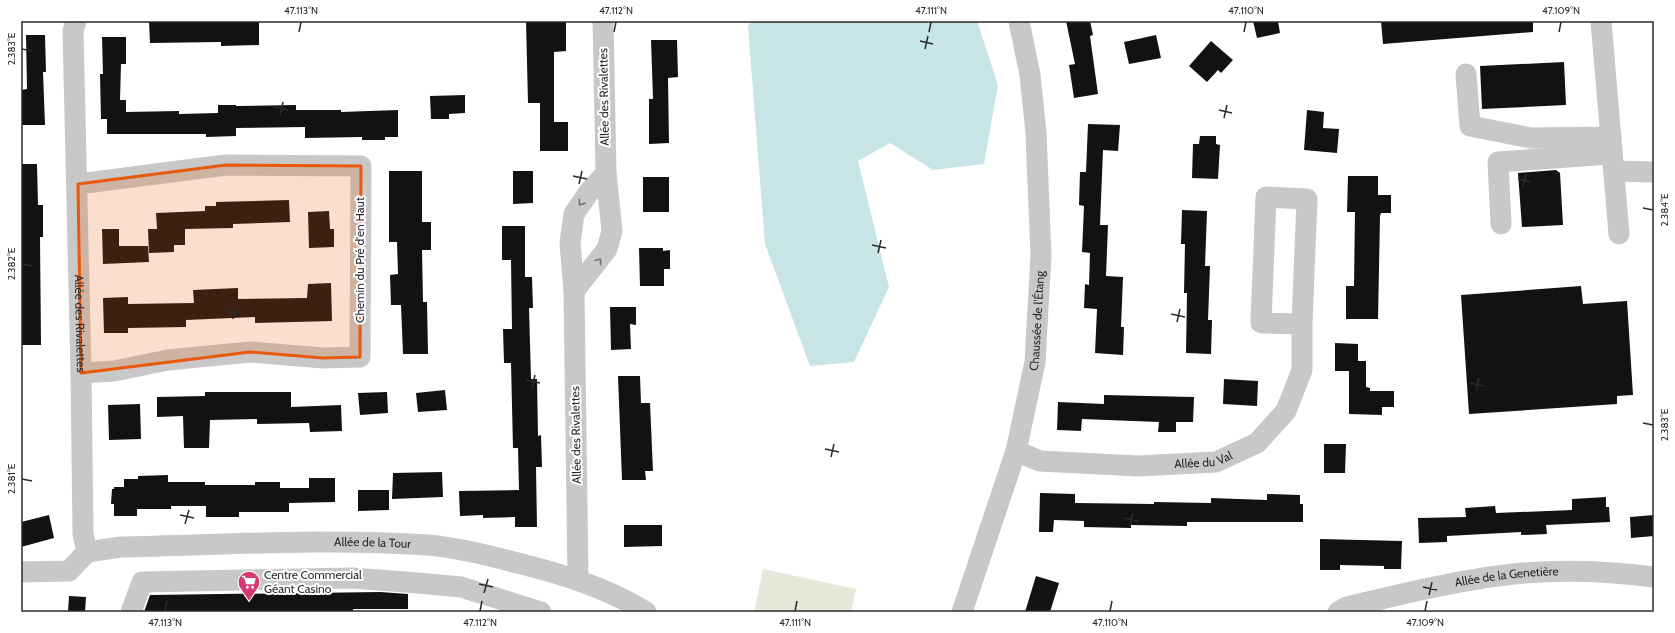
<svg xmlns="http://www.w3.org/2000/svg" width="1675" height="633" font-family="Cabin,sans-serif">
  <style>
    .green { fill: #e6e8da }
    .water { fill: #c7e4e7 }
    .building { fill: #121212 }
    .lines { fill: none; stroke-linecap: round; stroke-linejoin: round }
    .minor { stroke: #c8c8c8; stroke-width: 21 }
    .oneway { stroke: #727272 }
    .marked { fill: #e8590c; fill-opacity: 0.2; stroke: #e8590c; stroke-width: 3; stroke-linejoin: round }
    .ticks { fill: none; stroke: #2b2b2b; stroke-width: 1.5 }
    .labels { text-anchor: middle; stroke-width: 4; stroke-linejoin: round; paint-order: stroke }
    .street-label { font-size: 12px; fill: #2b2b2b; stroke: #fff }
    .poi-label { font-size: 12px; fill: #2b2b2b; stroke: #fff; text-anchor: start }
    .neatline { fill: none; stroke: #2b2b2b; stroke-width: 1.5 }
    .ticks-label { font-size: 10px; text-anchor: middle; fill: #2b2b2b }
  </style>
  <rect width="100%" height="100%" fill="#fff"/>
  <!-- green -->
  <path class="green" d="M763,569l93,20 -5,23h-97z"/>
  <!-- water -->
  <path class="water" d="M750,21h227l21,64 -14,79 -51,6 -43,-27 -32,18 31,126 -35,75 -44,4 -45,-122 -17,-217z"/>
  <!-- building -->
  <path class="building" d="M149,21l110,1v23l-38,1v-4l-71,1z
    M526,21h40v30l-12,1v70h14v29h-28v-48h-12z
    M1066,21h24l3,14 -3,1 8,58 -24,4 -5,-33 6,-1z
    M1253,21h25l2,12 -23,5z
    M1381,21h152v11l-150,12z
    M26,35h19l1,37h-3l2,53h-23l-1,-35 6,-1z
    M1156,35l5,23 -32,6 -5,-22z
    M102,37h24v27h-5l-1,36h6v12l53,-1v3l39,-1v-8h18v1l60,-1v5h45v2l57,-2v27h-13v3h-23v-3l-57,1v-11l-69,1v8l-30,1v-3h-99v-15h-6l-1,-45h3z
    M651,40h26l1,37 -10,1 1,65 -20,1v-45h4z
    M1211,41l22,19 -12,13 -3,-3 -11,12 -18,-16z
    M1564,62l2,43 -84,4 -2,-43z
    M465,95v18l-16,1v5h-18l-1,-23z
    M1307,110l17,2 -1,16 16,1 -2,24 -33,-3z
    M1088,124l32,1 -2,26 -15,-1 -3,75h8l-2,51 17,1 -2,50h3l-1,28 -28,-2 2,-44 -13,-1 1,-24 4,1 1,-32 -8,-1 2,-46 -5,-1 1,-33h6z
    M1200,136h16v8l4,1 -2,34 -26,-1 1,-34h6z
    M21,164h16l1,41h5v32h-3l1,108h-20z
    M1556,170l4,3 3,52 -41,2 -4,-54z
    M389,171h33v51h9v28h-9l1,52h4l1,52h-25l-2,-49h-10l-1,-30 8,-1 -1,-32h-8z
    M513,171h20v32l-20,1z
    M1348,176h30v19h13v18h-10l-1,3 -2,103h-32v-33h8l1,-74h-8z
    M643,177h26v35h-26z
    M289,200l1,22 -57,2v4l-48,1v16h-11v7l-25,1 -1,-24h9l-1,-16 49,-2v-5h11v-4z
    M1182,210l25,1 -2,55h5l-2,54h4l-1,34 -25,-1 1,-60h-3l1,-49h-4z
    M329,211l1,18h4v18l-25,1 -1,-36z
    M502,226h23v51h7l1,31h-4l2,71h6l1,57 3,-1 1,32h-6l1,60h-22v-10l-32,1v-3l-23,1 -1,-25 60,-1 -1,-42h-5l-2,-85h-7l-1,-34h9l-1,-69h-9z
    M102,229h17v17h29l1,16 -46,2z
    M639,248h24v3l7,-1v19h-6v17h-24z
    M331,283l1,38 -77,2v-6l-69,3v7l-58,1v5h-24l-1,-35 25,-1v7l66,-1 -1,-13 45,-2v11l69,-1 1,-14z
    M1581,286l2,18 44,-3 6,94 -16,1v8l-148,10 -8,-119z
    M610,307h26v18l-6,-1 1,25 -20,1z
    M1335,343l23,1v17h8v26l4,1v3h24v16h-12v8l-33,-1v-43h-14z
    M618,376h22l1,27h9l3,68h-8l1,9h-24z
    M1224,379l34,2 -1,25 -34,-2z
    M445,390l2,20 -29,2 -2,-19z
    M205,392h86v15l50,-2 1,26 -32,1 -1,-9 -52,1v-5l-47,1 -1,28h-25l-1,-32 -26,1v-20l48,-1z
    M387,392l1,21 -28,2 -2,-22z
    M1104,395l90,2 -1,25h-17v10h-18l1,-10 -77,-3 -1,12 -24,-1 1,-28 46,2z
    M140,404l1,35 -32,1 -1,-35z
    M1324,444h22l-1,29h-21z
    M442,472l1,25 -51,2 1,-26z
    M168,475v7h37v3h50v-3h25v6h29v-10h26v24l-46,1v9h-50v5h-33v-11h-35v3h-34v7h-23v-12h-3l1,-15h2v-2h10v-8h14v-3z
    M358,490h31v20l-31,1z
    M1040,493l35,1v9l79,1v-2l57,1v-5l56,2v-6l33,1v9h3v18h-116v4l-56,-1v3l-47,-1v-6l-30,-1 -1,12h-14z
    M1606,497v10h3l1,15 -64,3 1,9 -26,1v-3l-74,4v6l-28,1 -1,-25 48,-1 -1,-9 30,-2 1,7 76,-3v-11z
    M49,515l5,23 -33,9v-25z
    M1654,515v21l-23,2 -1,-21z
    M624,525h38v21l-38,1z
    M1320,539l82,2 -1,28h-17v-3l-44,-1v5h-20z
    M1036,576l23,7 -9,29h-25z
    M380,592l28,2v15h-55v3h-209l6,-17z
    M69,596l17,1 -1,15h-17z"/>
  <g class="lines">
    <!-- minor -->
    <g class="minor">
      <path id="s1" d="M76,21l-3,10 8,342 2,161 4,18"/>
      <path d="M1601,21l18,213"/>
      <path d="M1466,74l4,52 61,12 80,-1"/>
      <path d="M1614,171l40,1"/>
      <path d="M78,184l148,-19 135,1 -1,191 -37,1 -73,-6 -82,8 -54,11 -33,2"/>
      <path d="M1501,224l-3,-62 98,-7 16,-2"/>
      <path d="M574,291l33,-42 5,-18 -6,-58 -3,-152"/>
      <path id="s2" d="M1016,451l24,10 98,5 78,-4 41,-19 29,-32 16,-41v-46l5,-125 -41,-2 -5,126 41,1"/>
      <path id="s3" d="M87,552l34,-5c101,-2 206,-9 306,-2 37,3 74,14 110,23 38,10 75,23 109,44"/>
      <path d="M21,572l48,-1 18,-19"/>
      <path d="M578,579l-4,-288 -4,-48 4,-29 15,-22 17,-19"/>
      <path d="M131,612l11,-30 210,-4 66,5 43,4 80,25"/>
      <path id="s4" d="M962,612l54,-161 19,-89 6,-107 -5,-122 -6,-58 -11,-54"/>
      <path id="s5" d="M1338,612l9,-5c55,-13 111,-27 167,-33 46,-5 94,-3 140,3"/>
    </g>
  </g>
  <!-- one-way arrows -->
  <defs><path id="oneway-chevron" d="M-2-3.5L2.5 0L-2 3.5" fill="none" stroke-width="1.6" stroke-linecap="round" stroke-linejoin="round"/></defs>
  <g class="oneway">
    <use href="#oneway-chevron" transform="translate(581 203) rotate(124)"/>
    <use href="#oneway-chevron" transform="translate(599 261) rotate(-53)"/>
  </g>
  <!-- marked area -->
  <path class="marked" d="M226,165l135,1 -1,191 -37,1 -73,-6 -169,21 -3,-189z"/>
  <!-- ticks -->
  <path class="ticks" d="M299,32l2,-10M614,32l2,-10M929,32l2,-10M1244,32l2,-10M1559,32l2,-10M920,41l13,3M22,49l10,2M925,49l3,-13M274,107l14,3M1219,110l13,3M280,115l3,-13M1224,118l3,-13M573,176l14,3M1518,179l13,3M579,184l3,-13M1523,187l3,-13M1643,208l10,2M872,245l14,3M878,253l3,-13M22,264l10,2M227,311l14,3M1171,314l14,3M233,319l3,-13M1177,322l3,-13M526,380l14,3M1470,383l14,3M532,388l3,-13M1476,391l3,-13M1643,423l10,2M825,449l14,3M831,457l3,-13M22,479l10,2M180,515l14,3M1124,518l14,3M185,524l4,-14M1130,526l3,-13M479,584l14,3M1423,587l14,3M484,593l4,-14M1429,595l3,-13M165,611l2,-10M480,611l2,-10M795,611l2,-10M1110,611l2,-10M1425,611l2,-10"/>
  <!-- icons -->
  <defs>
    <g id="supermarket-pin" transform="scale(1.15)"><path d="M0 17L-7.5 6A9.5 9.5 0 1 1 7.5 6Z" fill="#d83871" stroke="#fff"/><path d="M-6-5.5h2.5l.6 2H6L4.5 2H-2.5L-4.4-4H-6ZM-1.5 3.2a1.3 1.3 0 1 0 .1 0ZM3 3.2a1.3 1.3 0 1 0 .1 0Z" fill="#fff"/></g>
  </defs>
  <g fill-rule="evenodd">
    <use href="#supermarket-pin" x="249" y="582"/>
  </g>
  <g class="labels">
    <!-- street labels -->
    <g class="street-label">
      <text transform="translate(604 97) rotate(-91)" y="4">Allée des Rivalettes</text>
      <text transform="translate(360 260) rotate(-90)" y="4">Chemin du Pré d'en Haut</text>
      <text dy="4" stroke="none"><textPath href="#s4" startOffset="302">Chaussée de l'Étang</textPath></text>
      <text dy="4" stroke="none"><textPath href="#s1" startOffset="303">Allée des Rivalettes</textPath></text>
      <text transform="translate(576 435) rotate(-91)" y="4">Allée des Rivalettes</text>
      <text dy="4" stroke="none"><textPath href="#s2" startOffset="190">Allée du Val</textPath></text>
      <text dy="4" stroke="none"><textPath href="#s3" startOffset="286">Allée de la Tour</textPath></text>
      <text dy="4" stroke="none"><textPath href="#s5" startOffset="173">Allée de la Genetière</textPath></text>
    </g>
    <!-- poi labels -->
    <g class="poi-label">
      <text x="264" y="579">Centre Commercial<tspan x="264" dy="14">Géant Casino</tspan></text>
    </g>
  </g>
  <!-- border -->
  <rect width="1675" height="633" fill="none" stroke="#ffffff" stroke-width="44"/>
  <rect x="22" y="22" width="1631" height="589" class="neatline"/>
  <g class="ticks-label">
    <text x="301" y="14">47.113°N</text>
    <text x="616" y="14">47.112°N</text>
    <text x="931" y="14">47.111°N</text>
    <text x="1246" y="14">47.110°N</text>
    <text x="1561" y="14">47.109°N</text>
    <text transform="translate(11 49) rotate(-90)" y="4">2.383°E</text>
    <text transform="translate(1664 210) rotate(-90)" y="4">2.384°E</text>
    <text transform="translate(11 264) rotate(-90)" y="4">2.382°E</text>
    <text transform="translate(1664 425) rotate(-90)" y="4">2.383°E</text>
    <text transform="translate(11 479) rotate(-90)" y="4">2.381°E</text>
    <text x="165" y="626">47.113°N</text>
    <text x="480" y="626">47.112°N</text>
    <text x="795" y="626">47.111°N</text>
    <text x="1110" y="626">47.110°N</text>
    <text x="1425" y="626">47.109°N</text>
  </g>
</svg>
